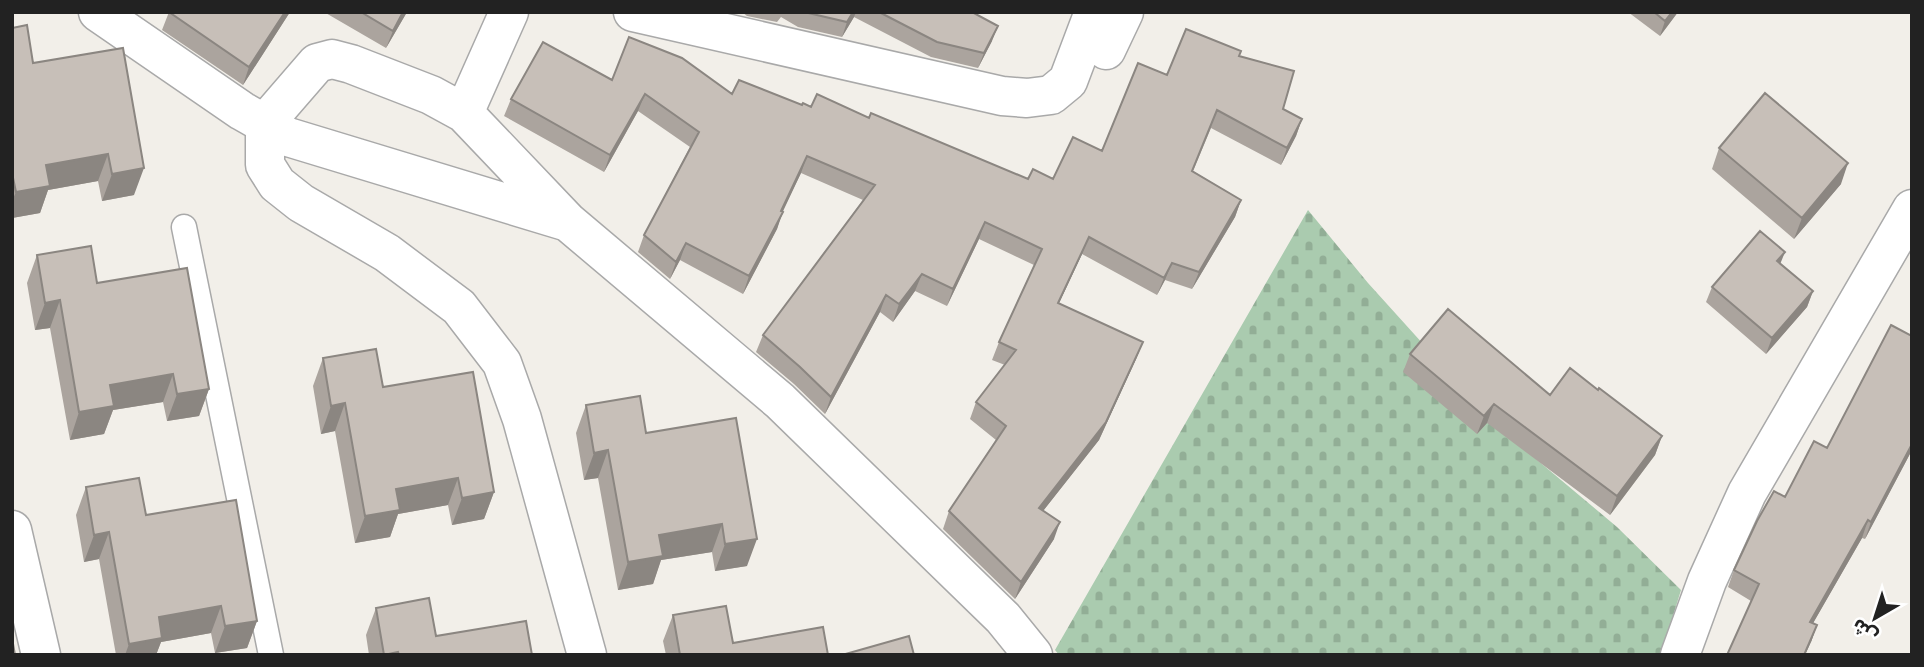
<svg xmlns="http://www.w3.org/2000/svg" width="1924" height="667" font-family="Mulish,'Noto Sans Arabic',sans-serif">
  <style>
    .cemetery { fill: url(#cemetery-stones) }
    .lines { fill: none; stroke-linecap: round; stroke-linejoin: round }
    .lane-casing { stroke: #a9a9a9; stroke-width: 27 }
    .street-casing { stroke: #a9a9a9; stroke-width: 41 }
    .lane { stroke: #fff; stroke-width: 24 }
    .street { stroke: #fff; stroke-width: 38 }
    .wall { fill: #aba49e }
    .shaded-wall { fill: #8b8681 }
    .building { fill: #c7bfb8; stroke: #8b8681; stroke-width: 2 }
  </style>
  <defs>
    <pattern id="cemetery-stones" width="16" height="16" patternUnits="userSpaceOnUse" patternTransform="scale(1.75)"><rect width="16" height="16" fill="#aacbaf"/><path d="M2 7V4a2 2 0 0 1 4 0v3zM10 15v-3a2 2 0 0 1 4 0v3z" fill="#92ae96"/></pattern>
  </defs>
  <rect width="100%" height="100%" fill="#f2efe9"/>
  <!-- cemetery -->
  <path class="cemetery" d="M1308,210l60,73 84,93 65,67 100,84 64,63 -20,65h-602l-4,-5z"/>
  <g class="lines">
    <!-- lane casing -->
    <g class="lane-casing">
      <path id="lane" d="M184,227l87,428"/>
    </g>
    <!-- street casing -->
    <g class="street-casing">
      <path id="street" d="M98,12l144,99 46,26 280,85 212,179 223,217 30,37
        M633,12l369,84 25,2 24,-3 17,-14 26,-69
        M1106,50l18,-38
        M464,113l45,-101
        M567,221l-103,-108 -33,-18 -80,-31 -19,-5 -15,4 -52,60v42l12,19 24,19 86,50 72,54 43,56 20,56 65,236
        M12,530l29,125
        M1680,655l27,-74 40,-88 165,-284"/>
    </g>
    <!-- lane -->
    <use href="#lane" class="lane"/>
    <!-- street -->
    <use href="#street" class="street"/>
  </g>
  <!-- wall -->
  <path class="wall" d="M169,12h121l-47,73 -81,-55z
    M324,12h83l-21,36z
    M742,12h231l19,29 -14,27 -47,-11 -77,-40 -12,20 -44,-10 -17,-10 -4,5 -30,-6z
    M1628,12h50l-18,24z
    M12,28l21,35 90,-15 11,147 -32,6 -4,-20 -50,9 -8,23 -28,5z
    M1239,56l44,53 19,10 -6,17 -15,29 -70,-37 -18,43 48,29 -6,17 -43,72 -27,-9 -8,15 -75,-41 -23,49 84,39 -7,17 -37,81 -56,71 11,28 -39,60 -72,-70 6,-18 47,-71 -26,-21 6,-17 29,-37 -13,-5 7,-18 35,-77 -55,-26 -32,67 -32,-15 -22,31 -13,-10 -55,102 -31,-30 -38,-32 7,-17 100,-135 -62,-27 -19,39 -5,17 -34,65 -63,-34 -10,19 -32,-27 6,-17 46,-88 -52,-36 -34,61 -100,-56 7,-17 101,-19 120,14 70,11 67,13 159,61h25l49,-28 65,-76z
    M1719,148l122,36 -47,55 -82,-70z
    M37,255l60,28 112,106 -10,27 -32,5 -4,-19 -50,8 -9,24 -34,6 -20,-112 -15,2 -8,-47z
    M1781,264l32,27 -6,16 -41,47 -60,-52 6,-15z
    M1410,354l140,41 112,41 -7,19 -45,60 -123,-92 -10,11 -74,-62z
    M323,358l60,29 111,105 -10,27 -32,6 -4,-20 -50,9 -8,23 -35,6 -20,-112 -14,3 -8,-48z
    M586,405l60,28 90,-15 11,148 -32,5 -3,-19 -51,8 -8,24 -35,6 -20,-112 -14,2 -8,-47z
    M1827,448l85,2 -47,89 -3,-1 -49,85 4,2 -6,17 -60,-41 -23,-14 6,-17 51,-73z
    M86,487l60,28 111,106 -10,27 -32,5 -4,-20 -50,9 -5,13h-40l-17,-96 -15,3 -8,-47z
    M376,608l60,28 96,19h-163l-3,-20z
    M673,615l60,28 95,12h-162l-3,-14z"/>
  <!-- shaded-wall -->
  <path class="shaded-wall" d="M285,12h5l-47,73 6,-18z
    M403,12h4l-21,36 7,-17z
    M853,12h3l-2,5 -12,20 5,-15z
    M1672,12h6l-18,24 5,-15z
    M998,26l-6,15 -14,27 6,-15z
    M645,94l-7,17 -34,61 6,-17z
    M1302,119l-6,17 -15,29 6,-17z
    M108,154l-10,27 -50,9 -8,23 -28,5v-17l4,-9 30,-27z
    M807,156l-6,17 -24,51 6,-12 -6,17 -34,65 6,-18z
    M1848,163l-7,21 -47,55 8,-21z
    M144,168l-10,27 -32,6 10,-27z
    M1241,200l-6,17 -43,72 7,-17z
    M985,222l-6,17 -32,67 6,-17z
    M1089,237l-7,17 -31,66 7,-17z
    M686,243l-6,17 -10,19 6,-17z
    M1785,252l-6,15 -2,-6z
    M1172,263l-7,17 -8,15 7,-17z
    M922,274l-7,17 -22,31 6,-18z
    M1813,291l-6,16 -41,47 6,-16z
    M886,295l-6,17 -55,102 6,-17z
    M60,300l-10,28 -15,2 10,-27z
    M1143,342l-7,17 -37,81 -67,85 7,-17z
    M173,374l-10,28 -50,8 -9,24 -34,6 9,-28 31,-27z
    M209,389l-10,27 -32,5 10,-27z
    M345,403l-10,28 -14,3 10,-28z
    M1494,404l-7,19 -10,11 7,-18z
    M1662,436l-7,19 -45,60 7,-19z
    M1912,444v6l-47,89 6,-17z
    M608,450l-10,28 -14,2 10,-27z
    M458,478l-10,27 -50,9 -8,23 -35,6 10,-27 31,-27z
    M494,492l-10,27 -32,6 10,-27z
    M1868,520l-6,18 -58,101 6,-17z
    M1060,522l-6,17 -39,60 6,-17z
    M722,524l-10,28 -51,8 -8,24 -35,6 10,-28 31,-27z
    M109,532l-10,27 -15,3 10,-27z
    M757,539l-10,27 -32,5 10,-27z
    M221,606l-10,27 -50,9 -5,13h-31l4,-11 30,-27z
    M257,621l-10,27 -32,5 10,-27z
    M1817,625l-6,17 -6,13h-1z"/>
  <!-- building -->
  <path class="building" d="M169,12h116l-36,55z
    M361,12h42l-10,19z
    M804,12h49l-6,10z
    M879,12h93l26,14 -14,27 -47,-11z
    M1654,12h18l-7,9z
    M27,25l6,38 90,-15 21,120 -32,6 -4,-20 -62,11 4,21 -34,6 -4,-19v-145z
    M1186,29l55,22 -2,5 55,15 -11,38 19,10 -15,29 -70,-38 -25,61 49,29 -42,72 -27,-9 -8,15 -75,-41 -31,66 85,39 -37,80 -67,86 21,14 -39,60 -72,-71 57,-85 -30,-24 40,-52 -17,-8 43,-93 -57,-27 -32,67 -31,-15 -23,30 -13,-9 -55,102 -31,-30 -37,-32 112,-150 -68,-29 -26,55 2,1 -34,64 -63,-33 -10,19 -32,-27 55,-103 -54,-38 -35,61 -99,-56 32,-57 69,38 17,-43 53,21 50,36 7,-14 63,25 1,-2 8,4 6,-13 52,24 2,-5 157,66 5,-10 20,10 20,-42 29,14 36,-88 29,12z
    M1765,93l83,70 -46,55 -83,-70z
    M1760,231l25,21 -8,9 36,30 -41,47 -60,-51z
    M91,246l6,37 90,-15 22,121 -32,5 -4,-20 -63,11 4,21 -35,6 -19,-112 -15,3 -8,-48z
    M1448,309l102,86 20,-27 28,22 1,-2 63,48 -45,60 -123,-92 -10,12 -74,-62z
    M1891,325l21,11v108l-41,78 -3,-2 -58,102 7,3 -13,30h-77l32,-71 -25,-14 23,-49 17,-30 11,6 29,-56 13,7z
    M376,349l7,38 90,-15 21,120 -32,6 -4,-20 -62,11 4,21 -35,6 -20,-113 -14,3 -8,-48z
    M640,396l6,37 90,-15 21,121 -32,5 -3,-20 -63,11 4,21 -35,6 -20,-112 -14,3 -8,-48z
    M139,478l7,37 90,-15 21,121 -32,5 -4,-20 -62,11 3,21 -33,6 -20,-112 -15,3 -8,-48z
    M429,598l7,38 90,-15 6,34h-133l-1,-3 -14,3 -8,-47z
    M726,606l7,37 90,-16 5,28h-148l-7,-40z
    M909,636l5,19h-72z
    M12,638l3,17h-3z"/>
  <!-- border -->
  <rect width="1924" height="667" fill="none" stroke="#222222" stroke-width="28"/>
  <!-- north arrow -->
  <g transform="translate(1875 618) rotate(219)" stroke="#ffffff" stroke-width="5" paint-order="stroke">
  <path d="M0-5L12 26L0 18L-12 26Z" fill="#222222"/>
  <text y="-10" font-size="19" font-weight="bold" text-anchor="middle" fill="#222222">ش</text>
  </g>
</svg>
